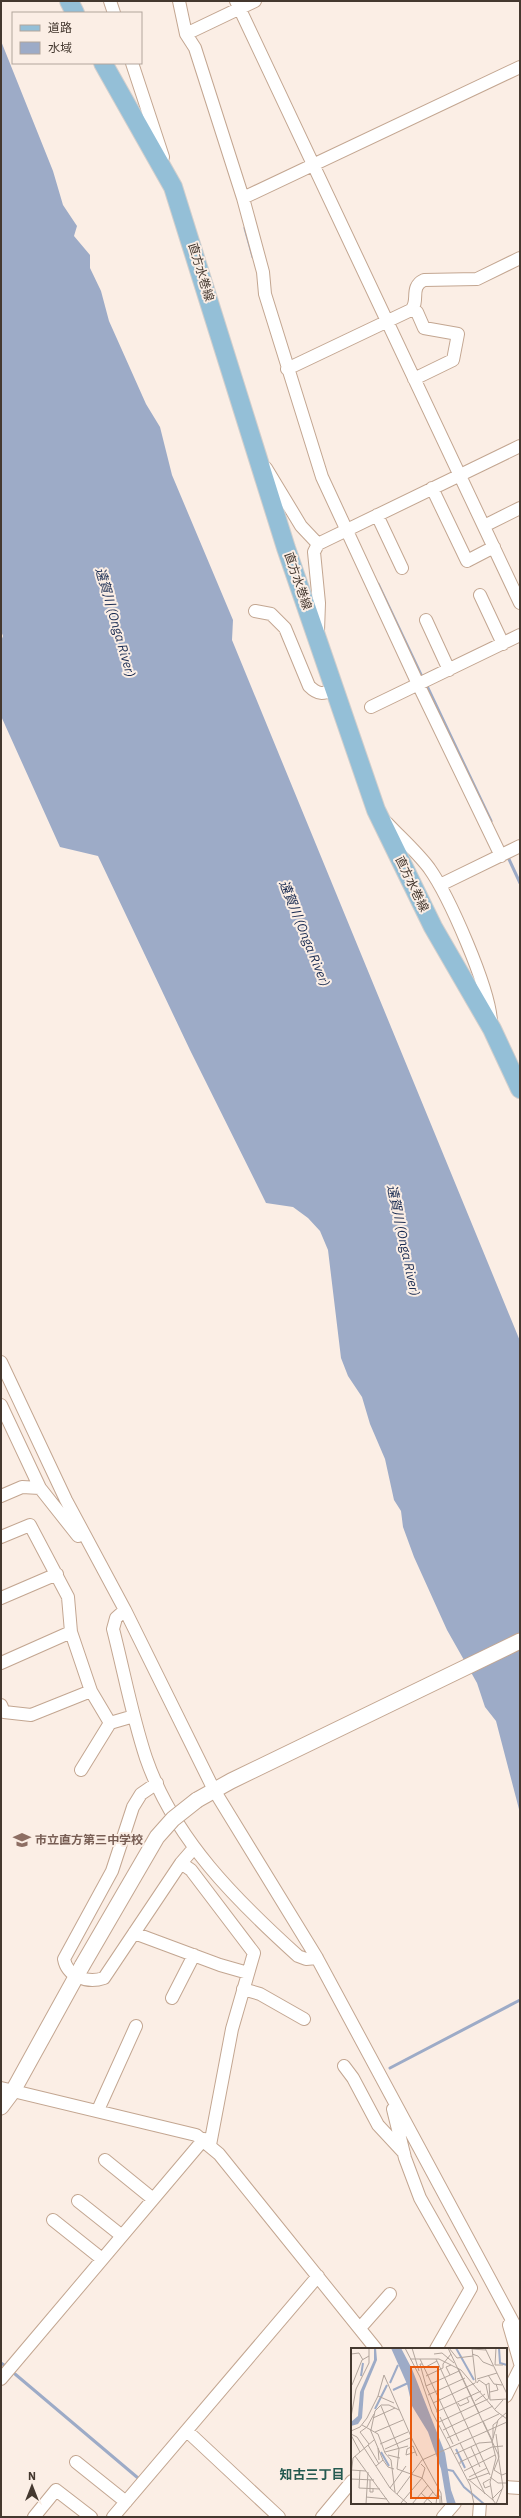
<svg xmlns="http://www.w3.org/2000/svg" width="521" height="2518" font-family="'IBM Plex Sans','Noto Sans JP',sans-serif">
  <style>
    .water { fill: #9dabc7 }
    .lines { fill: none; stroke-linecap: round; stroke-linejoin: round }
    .stream { stroke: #9dabc7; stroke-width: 3 }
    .minor-casing { stroke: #c3a691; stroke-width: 14 }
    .tertiary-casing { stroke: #c3a691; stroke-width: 17 }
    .primary-casing { stroke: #d2cfcd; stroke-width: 20 }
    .minor { stroke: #fff; stroke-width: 12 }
    .tertiary { stroke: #fff; stroke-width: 15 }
    .primary { stroke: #94bfd7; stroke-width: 18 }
    .tertiary-bridge-casing { stroke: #c3a691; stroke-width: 17; stroke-linecap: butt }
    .tertiary-bridge { stroke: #fff; stroke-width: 15 }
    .labels { text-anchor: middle; stroke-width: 4; stroke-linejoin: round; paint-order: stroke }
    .street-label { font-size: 12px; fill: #44382f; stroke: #fbeee5 }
    .education-label { font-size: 12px; font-weight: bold; fill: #785e54; stroke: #fbeee5; text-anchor: start }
    .water-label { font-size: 13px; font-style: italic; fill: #192b51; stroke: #fbeee5 }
    .neighbourhood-label { font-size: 13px; font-weight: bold; fill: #245a50; stroke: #fbeee5 }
    .inset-river { fill: none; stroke: #9dabc7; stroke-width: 2 }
    .inset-road { fill: none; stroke: #b2a59c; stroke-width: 1 }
    .view { fill: #e8590c; fill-opacity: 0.15; stroke: #e8590c; stroke-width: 2 }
    .inset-edge { fill: none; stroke: #44382f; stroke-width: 2 }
  </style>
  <rect width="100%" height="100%" fill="#fbeee5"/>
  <!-- water -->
  <path class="water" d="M1,41l52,130 10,34 14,21 -3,10 16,19v13l11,23 8,30 37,83 14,23 12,48 61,145 -1,20 288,701v472l-24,-92 -11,-14 -8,-24 -30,-53 -33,-73 -11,-30 -2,-16 -7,-11 -9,-41 -15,-35 -8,-27 -14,-21 -7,-18 -13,-108 -8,-19 -12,-13 -15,-11 -27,-4 -76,-153 -92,-194 -38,-9 -59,-131v-75l2,-5 -2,-5z"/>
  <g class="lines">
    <!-- stream -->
    <path class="stream" d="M245,228l8,29
      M378,584l45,95
      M426,684l65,137
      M507,855l13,28
      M390,2068l130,-68
      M1,2363l3,2
      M15,2374l123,104"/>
    <!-- minor casing -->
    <g class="minor-casing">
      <path id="minor" d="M110,1l4,12
        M179,1l7,33 9,14 48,150 20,74 2,22 57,183 96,207 83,172
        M236,1l284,602
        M186,34l69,-33
        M132,63l31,94
        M243,198l277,-131
        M411,310l6,2 7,16 34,6 -5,26 -39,19
        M287,369l124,-59c9,-9 -2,-23 13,-30l53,-1 43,-21
        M266,468l35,58 17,18
        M432,488l35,73 27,-14
        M377,515l25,53
        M484,526l36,-18
        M480,595l23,49
        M255,611l16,3 14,14 24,58c9,9 14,8 25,4
        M426,620l23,50
        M318,631l1,-28 -5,-51 4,-8 202,-98
        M371,707l149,-72
        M387,823c14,15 30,29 42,45 20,28 60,119 62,153
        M440,885l80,-39
        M1,1362l65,138 59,110 89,180 103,168 203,377
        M1,1405l39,83 38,48
        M1,1496l21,-9 18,1
        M1,1537l29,-12 38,72 3,35 20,59 19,32
        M1,1598l56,-24
        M125,1610l-9,8 -3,11c11,43 19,87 33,129 28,81 90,142 152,198l8,3 11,-1
        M1,1663l70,-31
        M1,1705l3,7 27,3 60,-24
        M81,1770l29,-47 24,-7
        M157,1783l-16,11 -8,13 -21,64 -48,88c3,17 23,25 40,19l77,-115 13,-15
        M181,1863l10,7 63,83 -22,76 -22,116
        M134,1933l86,32 28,8
        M243,1989l17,5 44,25
        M172,1998l22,-43
        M344,2066l9,12 25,47 26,28
        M1,2088l195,47 23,19 157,195
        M393,2109l12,49 15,40 51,90 -35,61
        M98,2110l38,-84
        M105,2160l48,39
        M78,2201l44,35
        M53,2220l49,39
        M509,2325l11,38
        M360,2328l30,-34
        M1,2379l203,-240
        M506,2396l14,-28
        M187,2431l92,86
        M76,2462l50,40
        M506,2487l14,1
        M34,2517l22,-27 35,27
        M113,2517l205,-241
        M322,2517l30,-36
        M443,2517l12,-14
        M479,2517l1,-14"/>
    </g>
    <!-- tertiary casing -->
    <g class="tertiary-casing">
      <path id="tertiary" d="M197,1800l34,-19 289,-140
        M1,2107l12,-16 69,-125"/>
    </g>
    <!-- primary casing -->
    <g class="primary-casing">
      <path id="primary" d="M69,1l6,12
        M103,63l70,124 113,361 90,262 57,117 59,102 28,60"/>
    </g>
    <!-- minor -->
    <use href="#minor" class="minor"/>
    <!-- tertiary -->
    <use href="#tertiary" class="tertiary"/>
    <!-- primary -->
    <use href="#primary" class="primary"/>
    <!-- tertiary-bridge casing -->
    <g class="tertiary-bridge-casing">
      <path id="tertiary-bridge" d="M82,1966l75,-129 16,-18 24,-19"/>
    </g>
    <!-- tertiary-bridge -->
    <use href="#tertiary-bridge" class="tertiary-bridge"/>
  </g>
  <!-- icons -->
  <defs>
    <g id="school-bare" transform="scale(1.38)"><path d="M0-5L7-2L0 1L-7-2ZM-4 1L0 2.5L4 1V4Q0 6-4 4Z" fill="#8d6e63" stroke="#fbeee5" stroke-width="2.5" paint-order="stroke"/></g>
  </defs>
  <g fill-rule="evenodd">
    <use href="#school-bare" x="22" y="1840"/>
  </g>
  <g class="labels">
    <!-- street labels -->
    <g class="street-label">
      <text transform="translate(201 272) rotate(73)" y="4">直方水巻線</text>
      <text transform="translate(298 581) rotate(71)" y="4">直方水巻線</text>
      <text transform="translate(412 884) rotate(64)" y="4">直方水巻線</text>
    </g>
    <!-- education labels -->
    <g class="education-label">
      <text x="35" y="1844">市立直方第三中学校</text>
    </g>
    <!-- water labels -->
    <g class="water-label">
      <text transform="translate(116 622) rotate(74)" y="5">遠賀川 (Onga River)</text>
      <text transform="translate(305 933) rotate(68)" y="5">遠賀川 (Onga River)</text>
      <text transform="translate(404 1240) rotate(78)" y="5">遠賀川 (Onga River)</text>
    </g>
    <!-- neighbourhood labels -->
    <g class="neighbourhood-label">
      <text x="312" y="2479">知古三丁目</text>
    </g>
  </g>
  <!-- overview -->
  <g transform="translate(351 2348)">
    <rect width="156" height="156" fill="#fbeee5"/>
    <path d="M23,0h2l1,12 -13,31 -2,27 -4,6 -7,2v-4l7,-6 2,-24 14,-32zM40,0h10l11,21 33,84 6,37 5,14h-9l-6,-35 -13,-37 -16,-26 -5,-22z" fill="#9dabc7"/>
    <path class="inset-river" d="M105,0l18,32M148,0l1,15 7,2M10,28l2,-13M39,35l8,-18M42,42l15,-7M24,61l12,-24M105,101l9,19M30,104l8,14M93,121l9,2 11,16 20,17"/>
    <path class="inset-road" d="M54,0l15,29 12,35 38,73 4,19M61,0l7,23M97,0l50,106 5,33 -7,17M98,0l8,10 16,-2M121,0l4,35M134,0l22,46M145,0l-1,17h8M121,1l14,1M0,6l8,-1 4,7M83,6l8,-1 12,10M121,6l6,2 5,6 10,4M59,11h29l22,11 35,41 11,8M69,11l39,82M85,11l54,116M71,16h-2l6,22 11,25M73,20l13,-7M107,20l21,45M99,27l-4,-8 5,-2M137,27l6,9 8,1M75,28l17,-8v-4l8,-10M126,31l20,-6M126,35l2,-3 7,5 3,14M1,37l10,-25 7,-4M135,37l3,-2 1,17M75,38l33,-15M139,44l8,-2 -2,-6M77,47l37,-17M27,48l16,7M139,52l17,-1M124,53l10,-7M82,55l42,-20M107,55l2,3 9,-4 -2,-4M30,58l18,43 -2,20M144,61l8,-9M85,64l45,-21M0,69l5,-28 13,-26v-15M89,69l13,27M22,70l22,-10M132,73l9,19M88,74l49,-23M11,77l16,9 7,19 6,7 4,32M19,81l13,31 -7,6M20,82l4,-19 6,-6h8l10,5M92,82l50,-24M0,83l9,-4 7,-9 11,-22 6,-21 29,66 28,52 1,11M24,84l28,-12M0,86l6,3 33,51 18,16M0,87l9,17M96,90l52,-24M142,90v-13l5,-4M109,95l25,51M18,96l-9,-12 7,-5 7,-13M29,96l28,-12M17,97l11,19M120,99l9,20M27,100l1,12M34,101l25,-11M34,104l23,-6M64,104l-9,3 1,-6 6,-3 4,10M104,106l24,-11 13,-1M37,107l12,3M4,108l35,48M32,112l5,7 6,2M70,116l4,4 -3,10M109,116v-2l32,-15 11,-1M46,121l25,9 14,18h4v8M0,122l15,1M9,122l-1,18 21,1M143,122l5,-13 -3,-23M143,122l8,5 5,-2M113,123l31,-16M0,128l2,-18 21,-18M118,129l18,-9M139,129l8,6h9M0,131l23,1M117,131l25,21M139,131l-7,4 2,5 5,-2M19,132v12h3v-4M118,132l20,-7M39,140l16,-22M70,145l12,11M46,146l25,-34 85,-38M15,149l21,2M142,150l9,-9M50,155l21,-25M15,156l2,-32M61,156l16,-19M72,156l10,-12M85,156l2,-16M145,156l-3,-4 -3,-18 6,-24 -4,-16 6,-22 9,-8"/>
    <path class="view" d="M60,19h27v131h-27z"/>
    <rect width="156" height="156" class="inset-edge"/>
  </g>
  <!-- border -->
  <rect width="521" height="2518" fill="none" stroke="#44382f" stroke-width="4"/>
  <!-- legend -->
  <rect x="12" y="12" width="130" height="52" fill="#fbeee5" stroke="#b2a59c"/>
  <rect x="20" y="25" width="20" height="6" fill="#94bfd7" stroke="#b2a59c"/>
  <text x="48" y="32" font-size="12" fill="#44382f">道路</text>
  <rect x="20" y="42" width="20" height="12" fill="#9dabc7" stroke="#b2a59c"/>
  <text x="48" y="52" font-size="12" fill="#44382f">水域</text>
  <!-- north arrow -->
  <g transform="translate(32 2486)" stroke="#fbeee5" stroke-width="3" paint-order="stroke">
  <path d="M0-3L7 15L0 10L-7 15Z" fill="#44382f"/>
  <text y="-6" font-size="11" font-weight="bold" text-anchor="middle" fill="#44382f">N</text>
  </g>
</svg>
